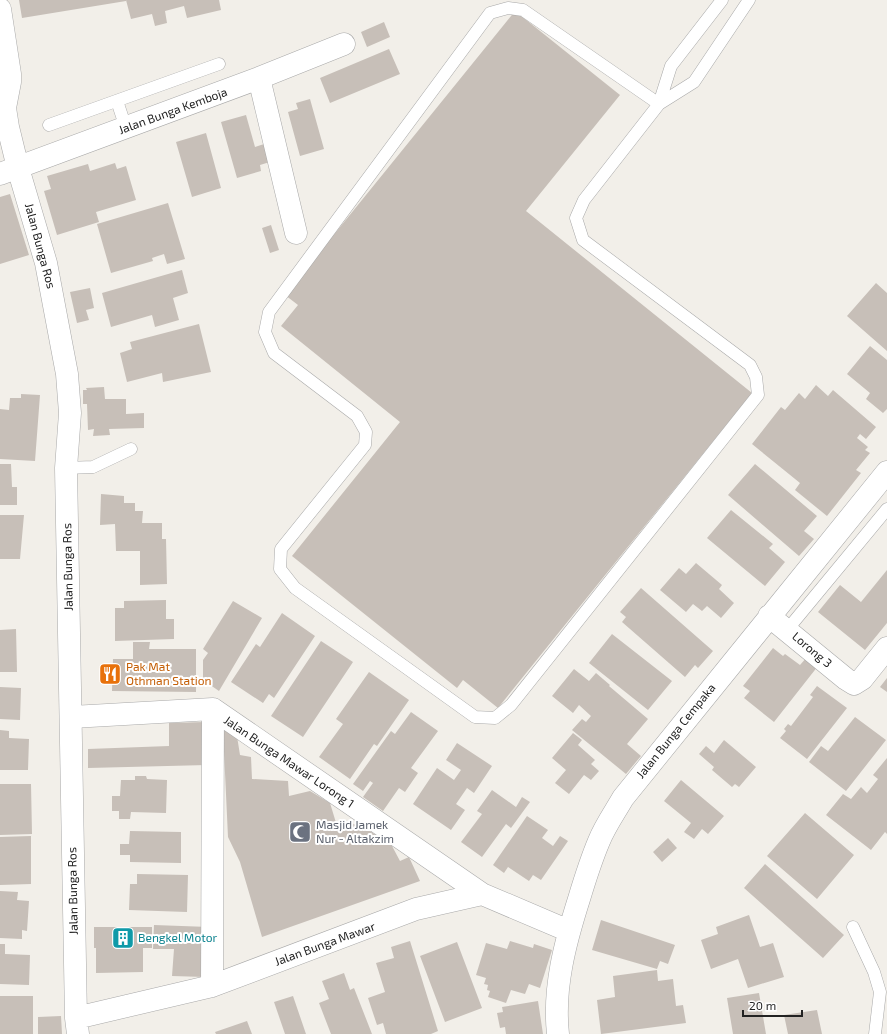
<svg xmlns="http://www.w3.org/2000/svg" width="887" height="1034" font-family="'Exo 2',sans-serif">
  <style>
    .building { fill: #c7bfb8 }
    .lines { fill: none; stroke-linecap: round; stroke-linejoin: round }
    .lane-casing { stroke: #a9a9a9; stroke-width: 13 }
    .street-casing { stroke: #a9a9a9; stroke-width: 23 }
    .lane { stroke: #fff; stroke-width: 12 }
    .street { stroke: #fff; stroke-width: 22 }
    .labels { text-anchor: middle; stroke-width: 4; stroke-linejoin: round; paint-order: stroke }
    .street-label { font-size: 12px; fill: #222; stroke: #fff }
    .food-label { font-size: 12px; fill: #c56008; stroke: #fff; text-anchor: start }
    .worship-label { font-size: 12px; fill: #5b616d; stroke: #fff; text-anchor: start }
    .culture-label { font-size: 12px; fill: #0d838f; stroke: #fff; text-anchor: start }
  </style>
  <rect width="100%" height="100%" fill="#f2efe9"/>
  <!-- building -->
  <path class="building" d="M19,0h107v1l-104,17z
    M126,0h93l2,10 -34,8 -3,-12 -19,5 2,12 -12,3 -3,-12 -21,5z
    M515,11l105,84 -94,116 226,182 -254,315 -35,-28 -6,8 -165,-132 108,-134 -119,-96 17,-21 -13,-10z
    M384,22l6,15 -23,10 -6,-15z
    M389,49l11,25 -70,29 -10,-25z
    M310,99l14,50 -24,7 -12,-44 10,-3 -2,-6z
    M246,115l9,32 12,-4 6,18 -13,4 1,6 -24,7 -16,-56z
    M206,133l15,55 -29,9 -16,-55z
    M115,163l2,6 9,-3 10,34 -40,12 3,10 -42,13 -13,-44 7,-2 -4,-13 41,-12 2,7z
    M10,194l19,61 -29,9v-67z
    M168,203l17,56 -18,5 -3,-10 -12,4 1,3 -42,12 -14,-49z
    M271,225l8,25 -9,3 -8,-25z
    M182,270l6,23 -15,5 6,22 -24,7 -3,-12 -41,12 -9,-34z
    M876,283l11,10v58l-40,-35z
    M90,288l4,20 -8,2 3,10 -12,3 -7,-31z
    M199,324l12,48 -48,10 -1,-9 -35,9 -7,-29 12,-4 -2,-7z
    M870,346l17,14v49l-4,4 -17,-14 4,-6 -23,-19z
    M816,385l12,11 5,-6 43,37 -10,12 -6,-5 -3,4 11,9 -3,3 5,3 -14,17 5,3 -34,43 -32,-26 5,-7 -48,-39 29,-37 4,3 14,-17 6,6z
    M104,387l1,12h21v15l18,-1v15l-35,1 1,6 -17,1 1,-7 -6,1 -1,-26h-4v-14h4l-1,-2z
    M21,394l19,1 -5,66 -35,-2v-50l9,1 1,-12h11z
    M0,464h11l1,23h5v18h-17z
    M755,464l62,52 -13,15 10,8 -15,17 -71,-61z
    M101,494l23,2v7h11v8h8l-1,12h20v16h4l1,45 -27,1v-34h-24l-1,-27 -15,1z
    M731,510l42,34 -4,4 16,14 -20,24 -58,-48z
    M0,515h24l-4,44h-20z
    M696,563l26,22 -3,4 15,14 -13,15 -14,-12 -5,5 -9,-7 -7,8 -26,-22 19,-22 7,6z
    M887,570v53l-22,27 -47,-38 22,-27 21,17z
    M641,588l72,63 -15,17 -3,-3 -10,12 -63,-55 4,-5 -6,-5z
    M166,600v19h8v20l-59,2v-33h9v-7z
    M233,601l29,17 -43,73 -16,-11v-20l5,-7 -5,-4z
    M282,613l33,23 -41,62 -5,-4 -6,9 -32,-21 25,-38 4,3z
    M16,629l1,43h-17v-42z
    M612,634l60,47 -24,29 -59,-47z
    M321,641l32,21 -50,75 -32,-21z
    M133,642h17l-1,7h47v43l-84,-1 1,-32h20z
    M773,648l10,8 2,-2 15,11 7,-8 11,9 -44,56 -30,-24 6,-7 -7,-5z
    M574,669l15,12 7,-8 14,12 -1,1 39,33 -21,25 14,12 -15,18 -54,-44 10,-11 4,3 5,-6 -12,-11 -6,8 -21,-17z
    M369,672l40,28 -32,46 -3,-2 -24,35 -31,-22 24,-33 -7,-5z
    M887,678v14l-7,-5z
    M817,686l30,22 -40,51 -27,-21 6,-7 -2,-2 4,-5 3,2 22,-29 -3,-2z
    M0,687l21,1 -1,32 -20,-1z
    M411,712l27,19 -27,37 7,5 -13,19 -6,-4 -16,23 -20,-14 10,-14 -3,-2 -7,10 -10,-7 38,-53 4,3z
    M855,717l31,23 -40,51 -37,-29 12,-16 7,5z
    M206,722l1,43 -119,3v-19l81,-3v-23z
    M0,730l9,1v7l20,1 -1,31h-28z
    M223,730h13l4,25 11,2 1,22 36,2 1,15 21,-5 20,12 7,23 10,-4 17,5 28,19 8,15 9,-4 11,24 -158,56 -22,-75 -12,-25z
    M573,733l9,7 -4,5 17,15 -4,4 8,7 -8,9 -7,-5 -15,19 -14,-11 11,-13 -14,-12z
    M724,740l32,27 -17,20 -4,-3 -3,3 -20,-17 2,-3 -15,-13 7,-8 8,7z
    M457,743l35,23 -18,27 -7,-5 -11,16 9,6 -14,20 -38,-26 24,-36 17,12 7,-10 -15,-10z
    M887,758v76l-2,-2 -14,18 -45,-35 17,-21 8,5 10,-12 6,6 11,-14 -5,-4z
    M135,776h11l1,3 20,1 -1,33 -35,-1 -1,7h-11v-8h-7v-15h8l1,-16h14z
    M681,780l43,36 -16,18 -6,-5 -8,10 -10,-7 7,-9 -27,-22z
    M0,784h31l1,50 -32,1z
    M492,790l24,17 6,-10 8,5 -19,26 -5,-4 -24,33 -21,-15 21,-28 -5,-3z
    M805,813l49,42 -37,44 -50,-43z
    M527,816l21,14 -6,8 11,8 7,-10 8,5 -27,39 -8,-5 -4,6 -21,-14 -4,6 -11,-8z
    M130,831l51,1v31l-51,-1v-7h-10v-11h9z
    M31,836v48l-31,1v-48z
    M668,838l9,10 -15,14 -9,-10z
    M765,864l79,71 -21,23 -79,-70z
    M137,874l51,1 -1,37 -58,-2 1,-26h7z
    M0,891l18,1 -1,8 12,1 -2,30 -5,-1v9l-22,-1z
    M749,915l11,32 13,-4 11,34 -36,11 -10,-29 -27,10 -10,-29 17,-6 -2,-7z
    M601,920l74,25 -7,19 -8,-3 -3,8 -65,-19z
    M154,925l55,2 -4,50 -33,-1 2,-27h-21z
    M94,927h58v21h-9v24l-47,1v-25h-2z
    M410,941l28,90 -7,3h-45l-3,-11 -6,2 -9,-27 17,-6 -9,-29 18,-5 -3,-11z
    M510,941l23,7 1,-4 18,6 -12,38 -11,-4 -4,10 -14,-4 -5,13 -18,-6 2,-6 -3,-1 1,-5 -4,-1 2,-6 -10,-3 10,-32 21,6z
    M457,942l25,66 -37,14 -25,-66z
    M0,944h5v10l25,1 -1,30 -29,-1z
    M657,970l1,11 15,-2 3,27 7,-1 3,18 -85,11 -4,-34 18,-3 -2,-21z
    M344,973l6,17 4,-2 18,46h-41l-12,-31 10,-4 -7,-18z
    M759,993l7,41h-33l-6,-36z
    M0,996h33v38h-33z
    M293,996l13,38h-21l-11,-32z
    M538,1001l5,33h-37l-1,-7 -5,1 -3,-15 6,-1 -1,-5z
    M817,1010l5,24h-34l-4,-19z
    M61,1016l1,18h-24v-17z
    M247,1021l5,13h-36l-1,-2z"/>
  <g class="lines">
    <!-- lane casing -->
    <g class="lane-casing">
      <path id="lane" d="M117,101l9,27
        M659,104l-136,-94 -15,-2 -18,5 -221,299 -4,20 9,21 83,63 9,16 -1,13 -84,104 -1,20 15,19 180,129 20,1 16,-13 247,-310 -2,-18 -6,-12 -167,-125 -7,-22 8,-18 75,-96 35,-22 55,-82
        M659,104l12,-38 51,-66
        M49,125l170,-61
        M66,468l27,-1 38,-18
        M787,630l100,-121
        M853,927l21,45 6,20 -5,42"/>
    </g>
    <!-- street casing -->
    <g class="street-casing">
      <path id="street" d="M0,9l10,65v8l-5,26 3,19 10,41 28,95 21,111 3,39 -4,55 10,550 2,16
        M259,78l37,155
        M0,174l259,-96 85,-34
        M769,616l77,63 8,5 8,-5 25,-31
        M72,717l141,-8 269,185
        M212,986l1,-277
        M76,1018l136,-32 204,-77 66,-15 87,37
        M558,1034c-5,-46 7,-91 21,-135 6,-20 12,-39 20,-58 6,-15 16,-29 24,-43l264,-326"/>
    </g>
    <!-- lane -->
    <use href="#lane" class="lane"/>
    <!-- street -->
    <use href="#street" class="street"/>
  </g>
  <!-- icons -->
  <defs>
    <g id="restaurant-square" transform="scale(1.15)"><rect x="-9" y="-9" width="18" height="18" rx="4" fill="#e8710a" stroke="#fff"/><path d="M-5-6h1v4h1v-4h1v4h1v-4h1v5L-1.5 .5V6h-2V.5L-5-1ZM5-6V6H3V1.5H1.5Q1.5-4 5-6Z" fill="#fff"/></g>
    <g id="mosque-square" transform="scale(1.15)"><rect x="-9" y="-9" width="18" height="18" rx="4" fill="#6b7280" stroke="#fff"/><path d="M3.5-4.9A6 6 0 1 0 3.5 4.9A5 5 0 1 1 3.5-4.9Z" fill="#fff"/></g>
    <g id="building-square" transform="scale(1.15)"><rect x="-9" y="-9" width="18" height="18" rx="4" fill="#0f9aa8" stroke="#fff"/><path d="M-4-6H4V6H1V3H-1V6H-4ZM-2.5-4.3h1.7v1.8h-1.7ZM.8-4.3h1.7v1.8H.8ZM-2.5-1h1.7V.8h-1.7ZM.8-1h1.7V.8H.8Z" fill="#fff"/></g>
  </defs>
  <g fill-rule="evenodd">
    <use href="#restaurant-square" x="110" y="674"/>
    <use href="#mosque-square" x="300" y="832"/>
    <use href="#building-square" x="123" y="938"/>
  </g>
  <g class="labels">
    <!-- street labels -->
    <g class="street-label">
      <text transform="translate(173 111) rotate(-20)" y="4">Jalan Bunga Kemboja</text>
      <text transform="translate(40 246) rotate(75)" y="4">Jalan Bunga Ros</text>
      <text transform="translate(68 567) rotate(-91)" y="4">Jalan Bunga Ros</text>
      <text transform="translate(812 650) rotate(40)" y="4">Lorong 3</text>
      <text transform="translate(676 731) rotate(-51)" y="4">Jalan Bunga Cempaka</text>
      <text transform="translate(289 762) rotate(34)" y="4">Jalan Bunga Mawar Lorong 1</text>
      <text transform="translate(73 891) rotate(-91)" y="4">Jalan Bunga Ros</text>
      <text transform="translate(325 944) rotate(-20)" y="4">Jalan Bunga Mawar</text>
    </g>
    <!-- food labels -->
    <g class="food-label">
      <text x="126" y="671">Pak Mat<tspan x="126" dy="14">Othman Station</tspan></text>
    </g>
    <!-- worship labels -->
    <g class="worship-label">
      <text x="316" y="829">Masjid Jamek<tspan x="316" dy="14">Nur - Altakzim</tspan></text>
    </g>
    <!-- culture labels -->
    <g class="culture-label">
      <text x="138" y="942">Bengkel Motor</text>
    </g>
  </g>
  <!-- scale -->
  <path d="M743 1010v6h59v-6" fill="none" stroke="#222222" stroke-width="2"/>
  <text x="749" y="1010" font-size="12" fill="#222222" stroke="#ffffff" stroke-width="3" paint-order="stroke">20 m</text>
</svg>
